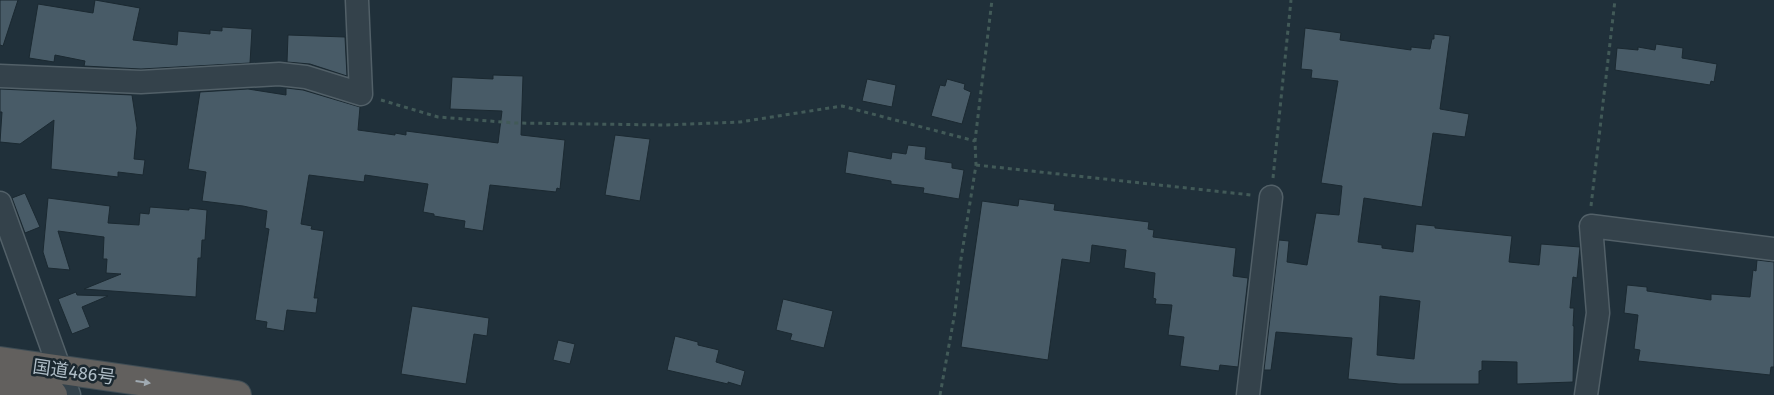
<svg xmlns="http://www.w3.org/2000/svg" width="1774" height="395" font-family="'Fira Sans','Noto Sans JP',sans-serif">
  <style>
    .building { fill: #485b67; stroke: #1b2931; fill-rule: evenodd }
    .lines { fill: none; stroke-linecap: round; stroke-linejoin: round }
    .minor-casing { stroke: #526068; stroke-width: 25 }
    .trunk-casing { stroke: #3f4d55; stroke-width: 30 }
    .path { stroke: #425a58; stroke-width: 3; stroke-dasharray: 4 4; stroke-linecap: butt }
    .minor { stroke: #34424b; stroke-width: 22 }
    .trunk { stroke: #62605e; stroke-width: 28 }
    .oneway { fill: #a0aab2 }
    .labels { text-anchor: middle; stroke-width: 5; stroke-linejoin: round; paint-order: stroke }
    .street-label { font-size: 18px; fill: #afbdc7; stroke: #1a272f }
  </style>
  <rect width="100%" height="100%" fill="#20303a"/>
  <!-- building -->
  <path class="building" d="M0,0h18l-15,46 -3,-1z
    M95,0l45,8 -7,32 44,5 1,-14 32,3v-4l12,1v-4l30,2 -2,34 -109,6 -57,-3 1,-5 -30,-6 -1,7 -25,-4 9,-54 55,9z
    M1305,28l36,5 -1,7 71,10v-3l19,2 2,-10h2v-5l16,2 -10,73 29,5 -4,23 -32,-4 -11,74 -58,-9 -6,44 24,3v3l31,4 3,-28 19,2v2l77,8 -3,26 30,3 2,-21 39,3 -3,31 -4,-1 -3,31h4l-1,18h1l-1,56 -56,2v-22l-35,-1v9l-3,1v13h-80l-51,-5 4,-41 -76,-6 -5,38h-7l15,-130 10,1 -2,21 20,3 9,-52 23,2 3,-29 -21,-3 17,-102 -27,-3 1,-8 -11,-1zM1380,296l40,5 -6,58 -37,-4z
    M288,35l57,2 2,39 -37,-12 -23,-2z
    M1656,44l27,4 -1,10 35,6 -3,18 -3,-1 -1,4 -95,-15 2,-22 21,2v-3l17,3z
    M493,75l30,1 -2,59 44,5 -5,49 -3,-1 -1,4 -66,-7 -7,46 -19,-3 1,-7 -31,-5v-2l-11,-2 5,-28 -63,-9 -1,7 -55,-7 -8,49 11,2 -1,3 13,2 -10,67h4l-2,15 -29,-3 -3,21 -18,-3 1,-6 -12,-2 14,-91 -4,-1 2,-17 -24,-5 -41,-5 4,-29 -18,-3 12,-77 48,-3 38,6v-7l17,2 57,17 -2,23 37,5v-2l11,2v-4l92,12 4,-32 -52,-2 2,-32 41,2z
    M867,79l29,6 -4,22 -30,-6z
    M947,79l18,5 -1,5 7,3 -9,32 -31,-8 9,-31 5,1z
    M0,89l132,6 5,33 -3,31 11,1 -2,15 -25,-3v5l-67,-8 3,-49 -34,24 -20,-2 2,-30h-2z
    M615,135l35,4 -10,62 -35,-6z
    M908,145l18,2 -1,12 27,4v5l12,2 -5,29 -36,-6 1,-5 -33,-4v-3l-46,-8 3,-22 43,8 1,-7 14,2z
    M25,193l15,34 -15,6 -13,-35z
    M48,198l62,8 -2,17 31,2 1,-12 9,1 1,-7 39,3v-2l18,2 -2,30h-3l-1,18h-3l-2,39 -112,-8 37,-15 -15,-1 1,-14h-4l1,-22 -46,-6 12,39 -22,-2 -5,-16z
    M1019,199l36,5 -1,6 95,12 -1,7 6,1 -1,7 83,11 -3,28 15,2 -10,89 -18,-2 -1,6 -39,-5 4,-29 -16,-2 4,-30 -17,-1 1,-5 -3,-1 2,-25 -31,-5 2,-18 -34,-5 -2,18 -28,-4 -14,101 -87,-13 21,-146 36,5z
    M1757,260l17,2v105h-3l-1,8 -132,-14 2,-11 -6,-1 4,-34 -14,-2 3,-28 20,2v4l64,9v-6l39,3 3,-27 3,1z
    M76,292l1,3 31,1 -26,11 8,20 -18,7 -14,-35z
    M783,299l50,12 -9,37 -34,-8 2,-6 -16,-4z
    M412,306l77,12 -2,18 -13,-2 -8,50 -65,-10z
    M675,336l23,6v3l21,5 -3,12 29,9 -4,15 -13,-4v2l-61,-14z
    M558,340l17,4 -5,20 -17,-4z"/>
  <g class="lines">
    <!-- minor casing -->
    <g class="minor-casing">
      <path id="minor" d="M0,76l141,6 138,-8 27,3 55,17 -4,-94
        M0,203l69,192
        M1248,395l23,-198
        M1586,395l12,-82 -7,-87 183,23"/>
    </g>
    <!-- trunk casing -->
    <g class="trunk-casing">
      <path id="trunk" d="M0,361l237,34
        M0,386l53,9"/>
    </g>
    <!-- path -->
    <path class="path" d="M381,100l57,17 77,6 151,2 74,-3 102,-16 133,35
      M976,165l275,30
      M1273,178l18,-178
      M1591,206l24,-206
      M940,395l15,-83 6,-53 15,-94 -1,-24 17,-141"/>
    <!-- minor -->
    <use href="#minor" class="minor"/>
    <!-- trunk -->
    <use href="#trunk" class="trunk"/>
  </g>
  <!-- one-way arrows -->
  <defs><path id="oneway-solid" d="M-6-.8H1V-3.2L6.5 0L1 3.2V.8H-6Z" transform="scale(1.25)"/></defs>
  <use class="oneway" href="#oneway-solid" transform="translate(143 382) rotate(8)"/>
  <g class="labels">
    <!-- street labels -->
    <g class="street-label">
      <text transform="translate(74 372) rotate(8)" y="6">国道486号</text>
    </g>
  </g>
</svg>
